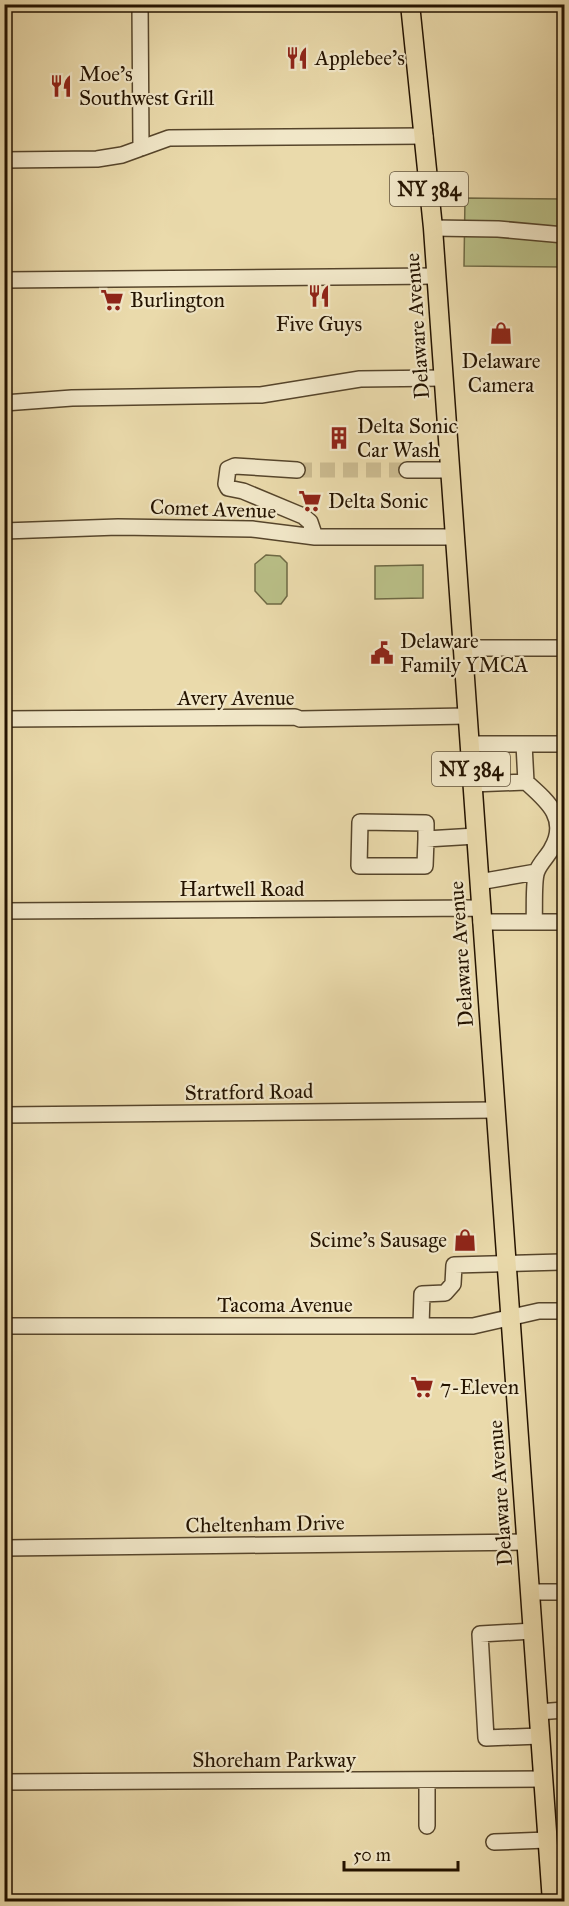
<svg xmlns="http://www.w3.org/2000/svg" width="569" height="1906" font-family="'IM FELL Great Primer',serif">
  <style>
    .green { fill: #b9bf87; stroke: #6e6944; stroke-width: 1.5 }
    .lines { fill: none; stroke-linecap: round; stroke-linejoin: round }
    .minor-tunnel { stroke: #ccbc91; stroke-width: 15; stroke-dasharray: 15 8; stroke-linecap: butt }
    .minor-casing { stroke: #56452b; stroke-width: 18 }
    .major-casing { stroke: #241300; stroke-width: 21 }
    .minor { stroke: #f1e7c8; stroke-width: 15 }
    .major { stroke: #eadaab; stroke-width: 18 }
    .labels { text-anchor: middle; stroke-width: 4.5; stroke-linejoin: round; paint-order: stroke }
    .shield { fill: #f1e7c8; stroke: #62533c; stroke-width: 1.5 }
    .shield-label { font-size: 20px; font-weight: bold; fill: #241300 }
    .poi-label { font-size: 21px; fill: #241300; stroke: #f1e7c8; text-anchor: start }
    .street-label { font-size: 21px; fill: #241300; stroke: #f1e7c8 }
  </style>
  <rect width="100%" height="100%" fill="#eadaab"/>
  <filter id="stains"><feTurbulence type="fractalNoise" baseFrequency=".00333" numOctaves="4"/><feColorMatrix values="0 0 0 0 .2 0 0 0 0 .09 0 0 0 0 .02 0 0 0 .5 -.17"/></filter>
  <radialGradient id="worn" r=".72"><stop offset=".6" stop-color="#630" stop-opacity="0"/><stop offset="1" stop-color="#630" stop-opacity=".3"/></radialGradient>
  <!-- green -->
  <path class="green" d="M465,198l99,1v68l-100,-1z
    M266,555l14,1 7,7v33l-6,8h-14l-12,-13v-27z
    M423,565v33l-48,1v-33z"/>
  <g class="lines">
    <!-- minor-tunnel -->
    <path class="minor-tunnel" d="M297,470h110"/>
    <!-- minor casing -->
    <g class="minor-casing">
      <path id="minor" d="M140,4l1,144
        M4,160l93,-1 25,-4 47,-17 256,-2
        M433,228l65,1 66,6
        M4,280l432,-4
        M4,403l68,-5 189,-3 99,-16 83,-1
        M297,470l-62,-4 -7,3 -2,15 2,4 15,3 60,25 7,6 5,15
        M407,470h43
        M4,531l114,-4 134,2 63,8h140
        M462,648h102
        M4,719l291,-2 5,2 167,-3
        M469,744h95
        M524,744l2,38c20,18 43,36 26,66 -4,8 -12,15 -15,23 -4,9 -2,40 -3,51
        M472,784l54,-2
        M426,839l-1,27h-66l1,-44 66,1v16l50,-3
        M479,882l57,-10
        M4,911l476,-3
        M481,922h83
        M4,1115l491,-5
        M4,1326h469l66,-15h25
        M421,1326l1,-32 23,-1 8,-9 1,-19 107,-3
        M4,1548l522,-6
        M530,1592h34
        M533,1631l-53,3 6,104 54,-2
        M538,1712l26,-2
        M4,1782l539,-3
        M427,1826v-46
        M494,1842l53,-2"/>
    </g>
    <!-- major casing -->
    <g class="major-casing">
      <path id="major" d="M410,4l23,224 119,1674"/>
    </g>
    <!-- minor -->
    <use href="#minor" class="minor"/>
    <!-- major -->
    <use href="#major" class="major"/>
  </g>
  <!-- icons -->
  <defs>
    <g id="restaurant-bare" transform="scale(1.8)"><path d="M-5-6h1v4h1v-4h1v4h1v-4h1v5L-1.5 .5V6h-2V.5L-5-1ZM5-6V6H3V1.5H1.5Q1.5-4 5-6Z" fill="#8f2418" stroke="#f1e7c8" stroke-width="2.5" paint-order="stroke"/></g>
    <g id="supermarket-bare" transform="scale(1.8)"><path d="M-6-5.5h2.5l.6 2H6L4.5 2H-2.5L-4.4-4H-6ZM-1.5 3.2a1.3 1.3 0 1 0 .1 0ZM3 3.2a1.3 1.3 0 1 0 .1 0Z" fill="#8f2418" stroke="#f1e7c8" stroke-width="2.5" paint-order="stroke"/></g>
    <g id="shop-bare" transform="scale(1.8)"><path d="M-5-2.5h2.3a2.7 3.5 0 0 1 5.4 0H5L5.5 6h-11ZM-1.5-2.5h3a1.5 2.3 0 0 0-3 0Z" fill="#8f2418" stroke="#f1e7c8" stroke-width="2.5" paint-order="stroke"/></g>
    <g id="building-bare" transform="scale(1.8)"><path d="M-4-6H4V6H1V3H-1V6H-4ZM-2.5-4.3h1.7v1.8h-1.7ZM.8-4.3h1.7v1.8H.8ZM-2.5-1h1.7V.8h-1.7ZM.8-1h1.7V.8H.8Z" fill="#8f2418" stroke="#f1e7c8" stroke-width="2.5" paint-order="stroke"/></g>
    <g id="civic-bare" transform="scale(1.8)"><path d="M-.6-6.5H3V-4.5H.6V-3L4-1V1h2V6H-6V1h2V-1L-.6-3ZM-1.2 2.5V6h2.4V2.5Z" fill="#8f2418" stroke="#f1e7c8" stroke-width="2.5" paint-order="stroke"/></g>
  </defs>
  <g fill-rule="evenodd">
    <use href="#restaurant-bare" x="297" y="58"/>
    <use href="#restaurant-bare" x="61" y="86"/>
    <use href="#restaurant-bare" x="319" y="296"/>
    <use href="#supermarket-bare" x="112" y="300"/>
    <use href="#shop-bare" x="501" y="333"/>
    <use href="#building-bare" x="339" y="438"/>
    <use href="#supermarket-bare" x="310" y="501"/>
    <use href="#civic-bare" x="382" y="653"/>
    <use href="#shop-bare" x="465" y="1240"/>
    <use href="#supermarket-bare" x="422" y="1387"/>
  </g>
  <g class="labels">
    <!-- shield labels -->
    <g class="shield">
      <rect x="390" y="172" width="78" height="34" rx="4.5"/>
      <rect x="432" y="752" width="78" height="34" rx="4.5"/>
    </g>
    <g class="shield-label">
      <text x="429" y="196">NY 384</text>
      <text x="471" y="776">NY 384</text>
    </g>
    <!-- poi labels -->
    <g class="poi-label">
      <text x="315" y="65">Applebee's</text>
      <text x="79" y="81">Moe's<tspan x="79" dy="24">Southwest Grill</tspan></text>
      <text x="130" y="307">Burlington</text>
      <text x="319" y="331" text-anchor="middle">Five Guys</text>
      <text x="501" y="368" text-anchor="middle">Delaware<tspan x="501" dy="24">Camera</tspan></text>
      <text x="357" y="433">Delta Sonic<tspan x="357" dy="24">Car Wash</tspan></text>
      <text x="328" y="508">Delta Sonic</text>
      <text x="400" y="648">Delaware<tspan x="400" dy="24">Family YMCA</tspan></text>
      <text x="447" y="1247" text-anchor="end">Scime's Sausage</text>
      <text x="440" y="1394">7-Eleven</text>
    </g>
    <!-- street labels -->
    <g class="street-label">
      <text transform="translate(417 326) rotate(-94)" y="7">Delaware Avenue</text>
      <text transform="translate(213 509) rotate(2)" y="7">Comet Avenue</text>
      <text x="236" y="705">Avery Avenue</text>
      <text x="242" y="896">Hartwell Road</text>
      <text transform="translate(461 954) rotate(-94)" y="7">Delaware Avenue</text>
      <text transform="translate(249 1092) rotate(-1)" y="7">Stratford Road</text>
      <text x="285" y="1312">Tacoma Avenue</text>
      <text transform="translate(500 1493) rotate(-94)" y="7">Delaware Avenue</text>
      <text transform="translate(265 1524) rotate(-1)" y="7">Cheltenham Drive</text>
      <text x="274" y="1767">Shoreham Parkway</text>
    </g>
  </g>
  <!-- margin -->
  <rect width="569" height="1906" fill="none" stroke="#eadaab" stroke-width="24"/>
  <rect x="6" y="6" width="557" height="1894" fill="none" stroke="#241300" stroke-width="3"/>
  <rect x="12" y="12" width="545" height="1882" fill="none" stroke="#241300" stroke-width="1.5"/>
  <!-- scale -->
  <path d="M344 1861v9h114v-9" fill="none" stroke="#241300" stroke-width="3"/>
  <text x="353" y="1861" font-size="18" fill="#241300" stroke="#f1e7c8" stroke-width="4.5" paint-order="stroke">50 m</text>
  <rect width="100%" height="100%" filter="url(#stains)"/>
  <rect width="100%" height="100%" fill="url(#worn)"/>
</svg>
